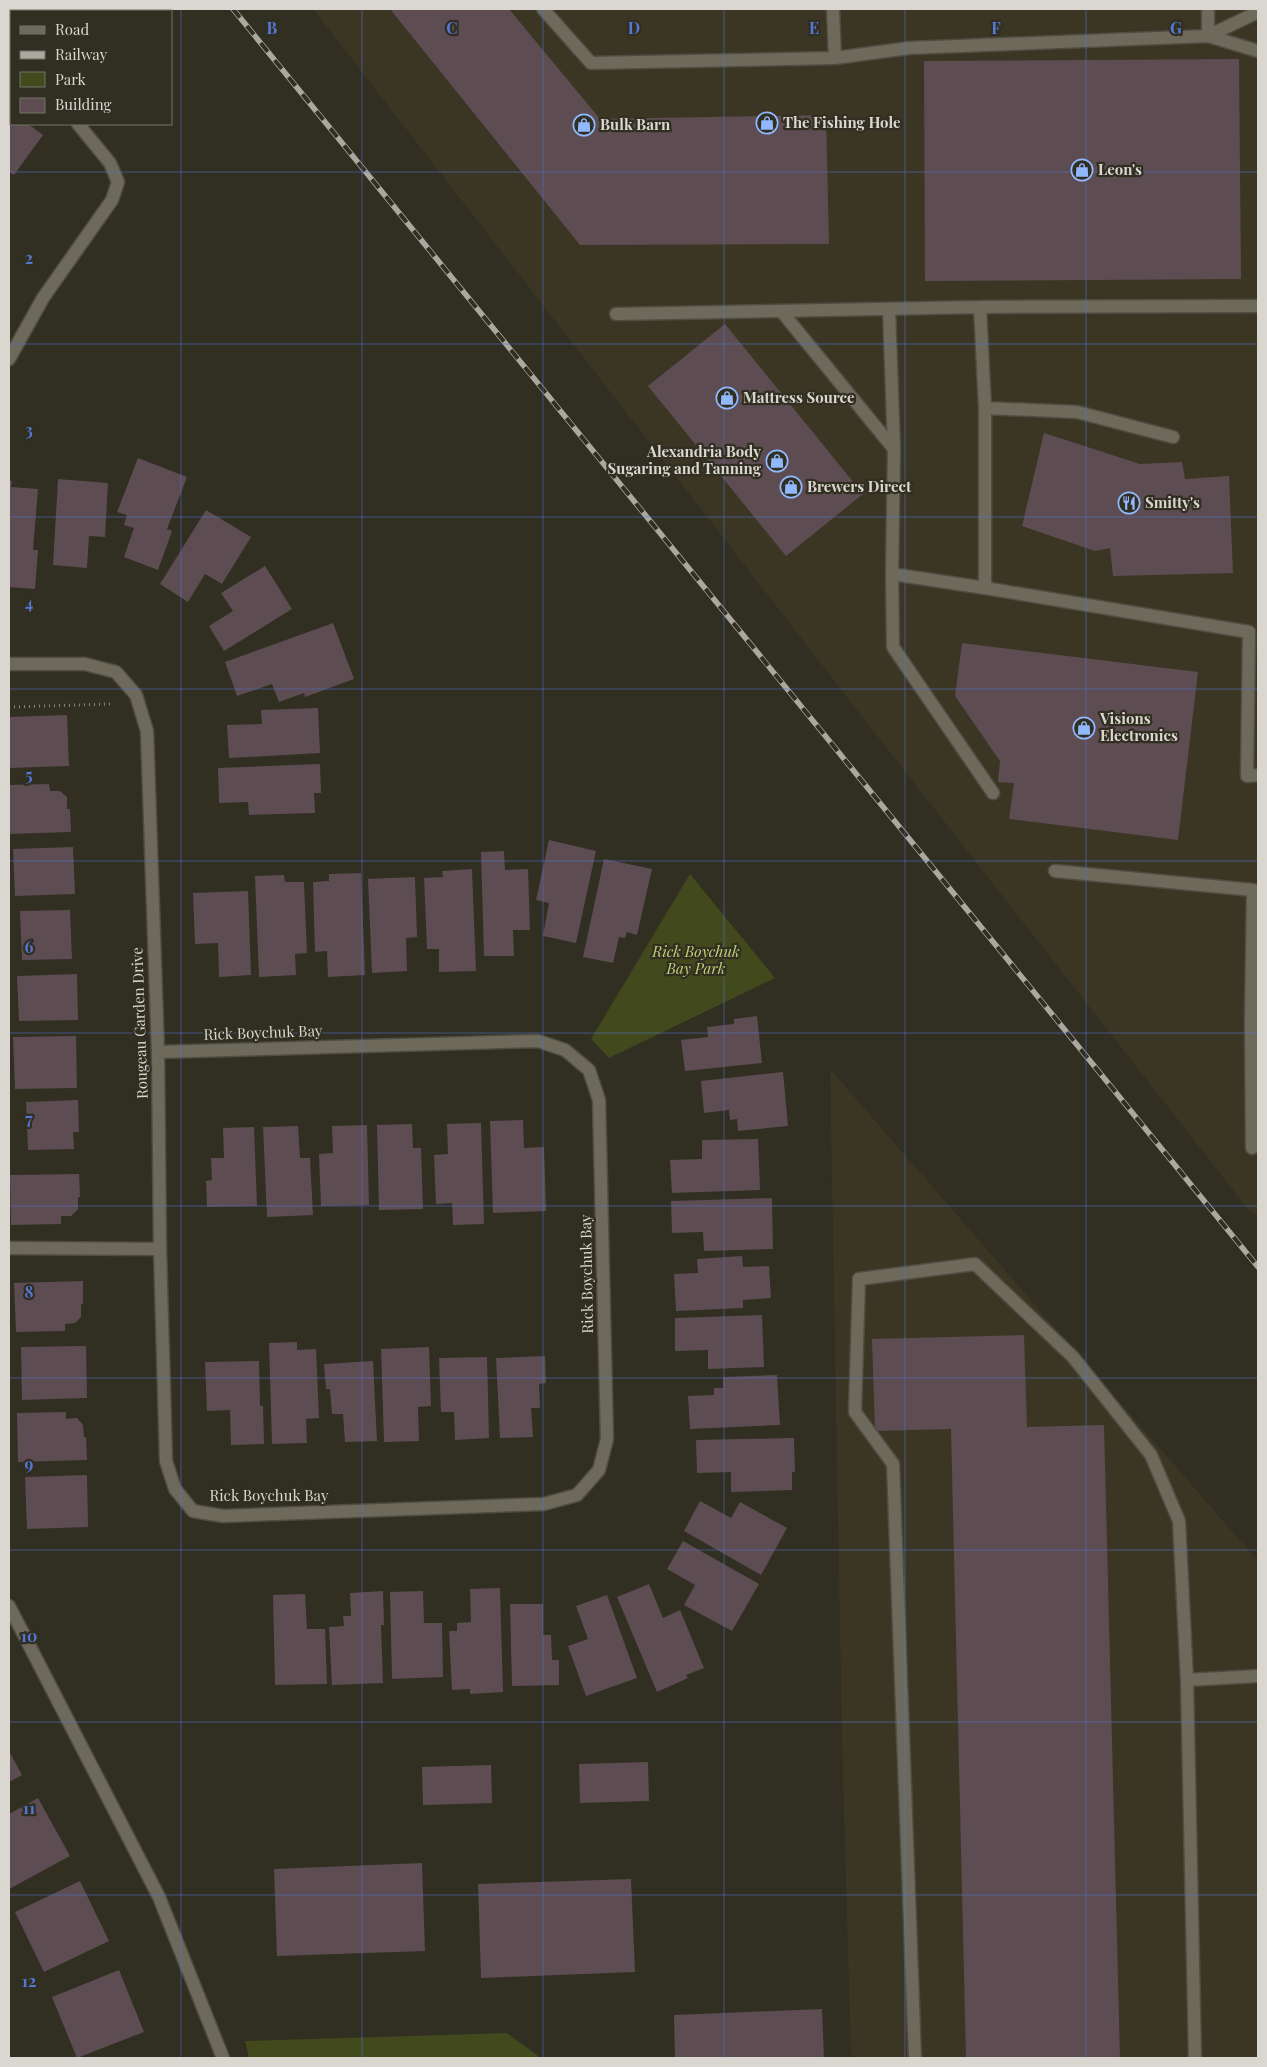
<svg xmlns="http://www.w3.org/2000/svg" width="1267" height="2067" font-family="'Playfair Display',serif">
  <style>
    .built { fill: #3b3623 }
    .green { fill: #42491c }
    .building { fill: #5d4d52 }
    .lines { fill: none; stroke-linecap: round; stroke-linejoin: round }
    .minor-casing { stroke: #4f4c42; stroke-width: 15 }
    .path { stroke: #87847a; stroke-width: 3; stroke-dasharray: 1 4; stroke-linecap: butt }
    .minor { stroke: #6d695b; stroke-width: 12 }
    .rail-casing { stroke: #aba89f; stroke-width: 5.5 }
    .rail { stroke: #312e22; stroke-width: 4; stroke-dasharray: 11; stroke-linecap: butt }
    .grid { fill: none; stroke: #5577d5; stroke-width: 1; stroke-opacity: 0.55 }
    .labels { text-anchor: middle; stroke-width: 4.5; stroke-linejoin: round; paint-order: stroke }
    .poi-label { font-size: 15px; font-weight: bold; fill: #d9d7cf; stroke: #312e22; text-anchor: start }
    .park-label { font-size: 15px; font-style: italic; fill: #c0d075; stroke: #312e22 }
    .street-label { font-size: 15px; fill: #d9d7cf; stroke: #312e22 }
    .grid-label { font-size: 16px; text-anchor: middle; font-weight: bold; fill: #5577d5; stroke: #312e22; stroke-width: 4.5; stroke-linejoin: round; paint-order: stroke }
  </style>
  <rect width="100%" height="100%" fill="#312e22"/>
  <!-- built -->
  <path class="built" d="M313,9h945v1205l-7,-1 -377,-481z
    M830,1069l428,492v497h-407l-9,-319z"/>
  <!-- green -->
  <path class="green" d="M690,874l85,104 -166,80 -18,-19z
    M507,2033l34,25h-292l-4,-17z"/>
  <!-- building -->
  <path class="building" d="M390,9h119l91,110 226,-4 3,129 -249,1z
    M1239,59l2,220 -316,2 -1,-220z
    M9,108l2,2v14h17l15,11 -29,40 -5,-3z
    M725,324l138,170 -77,62 -138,-170z
    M1044,433l96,31 42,-2 3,17 44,-3 4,97 -120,3 -3,-28 -15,3 -73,-25z
    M138,458l49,19 -20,52 5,2 -14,39 -34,-13 10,-29 -10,-3 3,-10 -10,-3z
    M58,479l50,4 -3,54 -16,-1 -2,32 -34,-3z
    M9,480l3,1 -1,6 27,2 -5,61h5l-3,39 -26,-2z
    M206,510l45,27 -29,47 -17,-10 -17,28 -28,-18z
    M265,566l27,43 -68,42 -15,-25 24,-15 -12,-18z
    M333,623l21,56 -49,18 -1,-4 -25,9 -7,-18 -35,12 -12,-34z
    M962,643l236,29 -20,168 -169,-21 5,-36 -16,-1 2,-21 -45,-65z
    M318,708l2,45 -91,5 -2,-33 35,-1 -1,-14z
    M67,715l2,51 -60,2v-51z
    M320,764l1,29h-7l1,20 -66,2 -1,-13 -29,1 -1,-35z
    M49,784l1,7h10l7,6v12h3l1,23 -62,2v-49z
    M549,840l47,11 -20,92 -33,-7 6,-33 -13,-3z
    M73,847l2,47 -60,2 -2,-47z
    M504,851l1,19 23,-1 2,61h-17l1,26h-30l-3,-104z
    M604,859l48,10 -15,66 -10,-3 -2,6 -6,-1 -6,26 -30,-6z
    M472,869l4,102 -37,1v-23h-12l-3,-71 19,-1 -1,-6z
    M361,873l4,102 -37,2 -1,-26 -12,1 -2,-70 16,-1v-7z
    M284,875l1,7h19l3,71 -12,1 1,21 -37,2 -4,-101z
    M415,877l2,60 -11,1 1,33 -35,2 -4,-94z
    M248,891l3,84 -32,2 -1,-34 -23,1 -2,-51z
    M70,910l2,49 -50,1 -2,-49z
    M77,974l1,46 -59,1 -2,-45z
    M757,1016l5,47 -77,8 -4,-31 27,-3 -1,-10 27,-3v-5z
    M76,1036l1,52 -62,1 -2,-52z
    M783,1072l5,54 -50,5 -1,-12 -7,1 -1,-10 -25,3 -3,-32z
    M78,1100l1,32h-6l1,17 -46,1 -2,-48z
    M523,1120l1,28 20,-1 2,64 -53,2 -3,-92z
    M481,1123l3,101 -31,1 -1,-22 -16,1 -2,-49 14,-1 -1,-30z
    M412,1124l1,24h8l2,61 -44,1 -2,-85z
    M367,1125l2,80 -48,1 -2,-52 14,-1 -1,-27z
    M298,1126l2,32h10l3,57 -46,2 -4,-90z
    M254,1127l3,79 -50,1 -1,-26 6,-1 -1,-22h13l-1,-30z
    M758,1139l2,51 -88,3 -2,-33 32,-1v-19z
    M79,1174l1,23h-2v12l-7,7h-10v8l-50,1 -1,-50z
    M772,1198l1,51 -69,2 -1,-19 -31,1 -1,-32z
    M742,1256l1,11 26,-1 2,32 -28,2v8l-67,3 -2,-37 24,-1 -1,-14z
    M83,1281v23h-2v13l-6,6 -10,1v7l-49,1 -2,-49z
    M762,1315l2,52 -56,2v-19l-33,1v-33z
    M1024,1335l3,92 77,-2 16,633h-154l-15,-629 -76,2 -3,-92z
    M297,1342v8l19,-1 3,69 -13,1 1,24 -35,1 -3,-101z
    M86,1346l1,52 -65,2 -1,-53z
    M429,1347l2,59 -13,1 1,34 -35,1 -3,-93z
    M545,1356l1,27 -7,1 1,24h-9l2,29 -33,1 -4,-80z
    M487,1357l2,81 -34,2 -1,-28h-13l-2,-54z
    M259,1361l1,45h3l1,38 -33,1 -1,-35 -23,1 -2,-49z
    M373,1361l4,80 -32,1 -2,-28h-11l-2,-25h-4l-2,-25z
    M777,1375l3,50 -90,4 -2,-33 26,-1v-7h9v-11z
    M66,1412v7l11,-1 6,7 1,12h2l1,23 -69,2 -1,-49z
    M794,1438l1,34h-3v18l-61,2v-20l-34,1 -1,-33z
    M87,1475l1,52 -61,2 -2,-52z
    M700,1501l31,17 9,-16 47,26 -26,47 -77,-44z
    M683,1541l76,43 -27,47 -48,-26 11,-20 -28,-16z
    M649,1584l14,34 17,-8 24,58 -18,7 2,3 -31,14 -40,-95z
    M500,1588l3,104 -33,2v-5l-18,1 -3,-59h8v-8l14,-1 -1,-33z
    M383,1591l1,34h-3l2,58 -51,2 -3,-58 15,-1 -1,-10h8l-1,-23z
    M423,1591l1,32h18l1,54 -51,2 -2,-87z
    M305,1594l2,35h18l2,55 -52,1 -2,-90z
    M607,1595l30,83 -51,18 -18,-50 20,-7 -12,-33z
    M510,1604h33v31h8l1,25h7v25l-47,1z
    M9,1751l13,24 -13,7z
    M648,1762l1,39 -69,2 -1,-39z
    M491,1765l1,38 -69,2 -1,-38z
    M38,1798l32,58 -61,33v-75z
    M422,1863l3,88 -148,5 -3,-87z
    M631,1879l4,93 -154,6 -3,-94z
    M80,1881l29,60 -65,31 -29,-60z
    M119,1970l25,62 -67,26 -25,-61z
    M822,2009l2,49h-149l-1,-43z"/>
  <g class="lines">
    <!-- minor casing -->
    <g class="minor-casing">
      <path id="minor" d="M543,9l48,54 244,-5 74,-10 299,-12 50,15
        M833,9l2,49
        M1208,36l50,-24
        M1208,36v-27
        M9,40l2,3
        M980,307l5,101v180l264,44 -2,144 11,-1
        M889,309l5,140 -2,125 93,14
        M782,312l112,137
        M616,314l364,-7 278,-1
        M9,359l34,-61 69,-98 6,-18 -8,-19 -32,-39
        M985,408l92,4 96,25
        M892,574l1,73 100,146
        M9,664h76l31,8 20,23 11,36 11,321 2,197 6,212 9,28 18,22 30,5 321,-12 33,-9 22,-25 8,-31 -8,-339 -10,-30 -24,-20 -27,-9 -380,11
        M1055,871l198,19 -2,131 7,1
        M1251,1021l1,127
        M9,1248l151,1
        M9,1606l150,291 64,161
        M1187,1680l71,-4
        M915,2058l-22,-594 -38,-52 4,-133 116,-15 98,93 78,98 28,66 8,159 8,378"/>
    </g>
    <!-- path -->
    <path class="path" d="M114,11v-2
      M9,707l102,-3"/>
    <!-- minor -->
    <use href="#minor" class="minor"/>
    <!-- rail casing -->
    <g class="rail-casing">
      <path id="rail" d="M233,9l1025,1258"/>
    </g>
    <!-- rail -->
    <use href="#rail" class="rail"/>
  </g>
  <!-- grid -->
  <path class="grid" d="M181,9v2049M362,9v2049M543,9v2049M724,9v2049M905,9v2049M1086,9v2049M9,172h1249M9,344h1249M9,517h1249M9,689h1249M9,861h1249M9,1033h1249M9,1206h1249M9,1378h1249M9,1550h1249M9,1722h1249M9,1895h1249"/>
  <!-- icons -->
  <defs>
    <g id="shop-ring" transform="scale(1.125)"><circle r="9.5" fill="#312e22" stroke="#91b8fd" stroke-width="1.5"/><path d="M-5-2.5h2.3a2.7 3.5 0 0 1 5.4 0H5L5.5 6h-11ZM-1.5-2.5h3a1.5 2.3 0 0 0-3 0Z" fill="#91b8fd"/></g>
    <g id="restaurant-ring" transform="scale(1.125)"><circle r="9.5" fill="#312e22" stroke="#91b8fd" stroke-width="1.5"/><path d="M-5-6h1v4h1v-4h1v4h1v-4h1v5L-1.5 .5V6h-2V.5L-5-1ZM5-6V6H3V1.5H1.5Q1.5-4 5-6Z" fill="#91b8fd"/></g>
  </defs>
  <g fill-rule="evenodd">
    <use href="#shop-ring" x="767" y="123"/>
    <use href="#shop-ring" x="584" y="125"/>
    <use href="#shop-ring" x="1082" y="170"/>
    <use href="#shop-ring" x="727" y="398"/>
    <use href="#shop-ring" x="777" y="461"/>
    <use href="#shop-ring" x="791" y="487"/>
    <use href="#restaurant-ring" x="1129" y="503"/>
    <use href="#shop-ring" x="1084" y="728"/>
  </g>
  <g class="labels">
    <!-- poi labels -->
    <g class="poi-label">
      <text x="783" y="128">The Fishing Hole</text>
      <text x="600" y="130">Bulk Barn</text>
      <text x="1098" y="175">Leon's</text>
      <text x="743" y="403">Mattress Source</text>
      <text x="761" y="457" text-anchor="end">Alexandria Body<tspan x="761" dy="17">Sugaring and Tanning</tspan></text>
      <text x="807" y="492">Brewers Direct</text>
      <text x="1145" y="508">Smitty's</text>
      <text x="1100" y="724">Visions<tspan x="1100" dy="17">Electronics</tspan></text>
    </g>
    <!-- park labels -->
    <g class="park-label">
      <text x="696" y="957">Rick Boychuk<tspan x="696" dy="17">Bay Park</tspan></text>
    </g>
    <!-- street labels -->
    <g class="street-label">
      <text transform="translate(140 1023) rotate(-92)" y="5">Rougeau Garden Drive</text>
      <text transform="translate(263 1033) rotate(-2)" y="5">Rick Boychuk Bay</text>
      <text transform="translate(587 1274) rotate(-91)" y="5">Rick Boychuk Bay</text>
      <text x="269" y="1501">Rick Boychuk Bay</text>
    </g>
  </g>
  <g class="grid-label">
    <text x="272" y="34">B</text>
    <text x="452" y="34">C</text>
    <text x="634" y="34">D</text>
    <text x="814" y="34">E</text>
    <text x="996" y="34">F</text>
    <text x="1176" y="34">G</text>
    <text x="29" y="264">2</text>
    <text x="29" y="436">3</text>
    <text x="29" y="609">4</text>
    <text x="29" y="781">5</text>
    <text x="29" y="953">6</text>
    <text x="29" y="1125">7</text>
    <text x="29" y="1298">8</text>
    <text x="29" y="1470">9</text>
    <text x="29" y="1642">10</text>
    <text x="29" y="1814">11</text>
    <text x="29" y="1987">12</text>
  </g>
  <!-- border -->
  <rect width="1267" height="2067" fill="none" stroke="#d9d7cf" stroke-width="20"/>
  <!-- legend -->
  <rect x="10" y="10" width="162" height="115" fill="#312e22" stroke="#747267"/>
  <rect x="20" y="26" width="25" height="8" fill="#6d695b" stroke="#747267"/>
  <text x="55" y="35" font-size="15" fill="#d9d7cf">Road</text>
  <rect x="20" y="51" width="25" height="8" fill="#aba89f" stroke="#747267"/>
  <text x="55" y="60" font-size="15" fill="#d9d7cf">Railway</text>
  <rect x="20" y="72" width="25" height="15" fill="#42491c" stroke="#747267"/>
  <text x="55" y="85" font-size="15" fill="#d9d7cf">Park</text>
  <rect x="20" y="98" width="25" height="15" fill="#5d4d52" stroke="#747267"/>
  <text x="55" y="110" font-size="15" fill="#d9d7cf">Building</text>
</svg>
